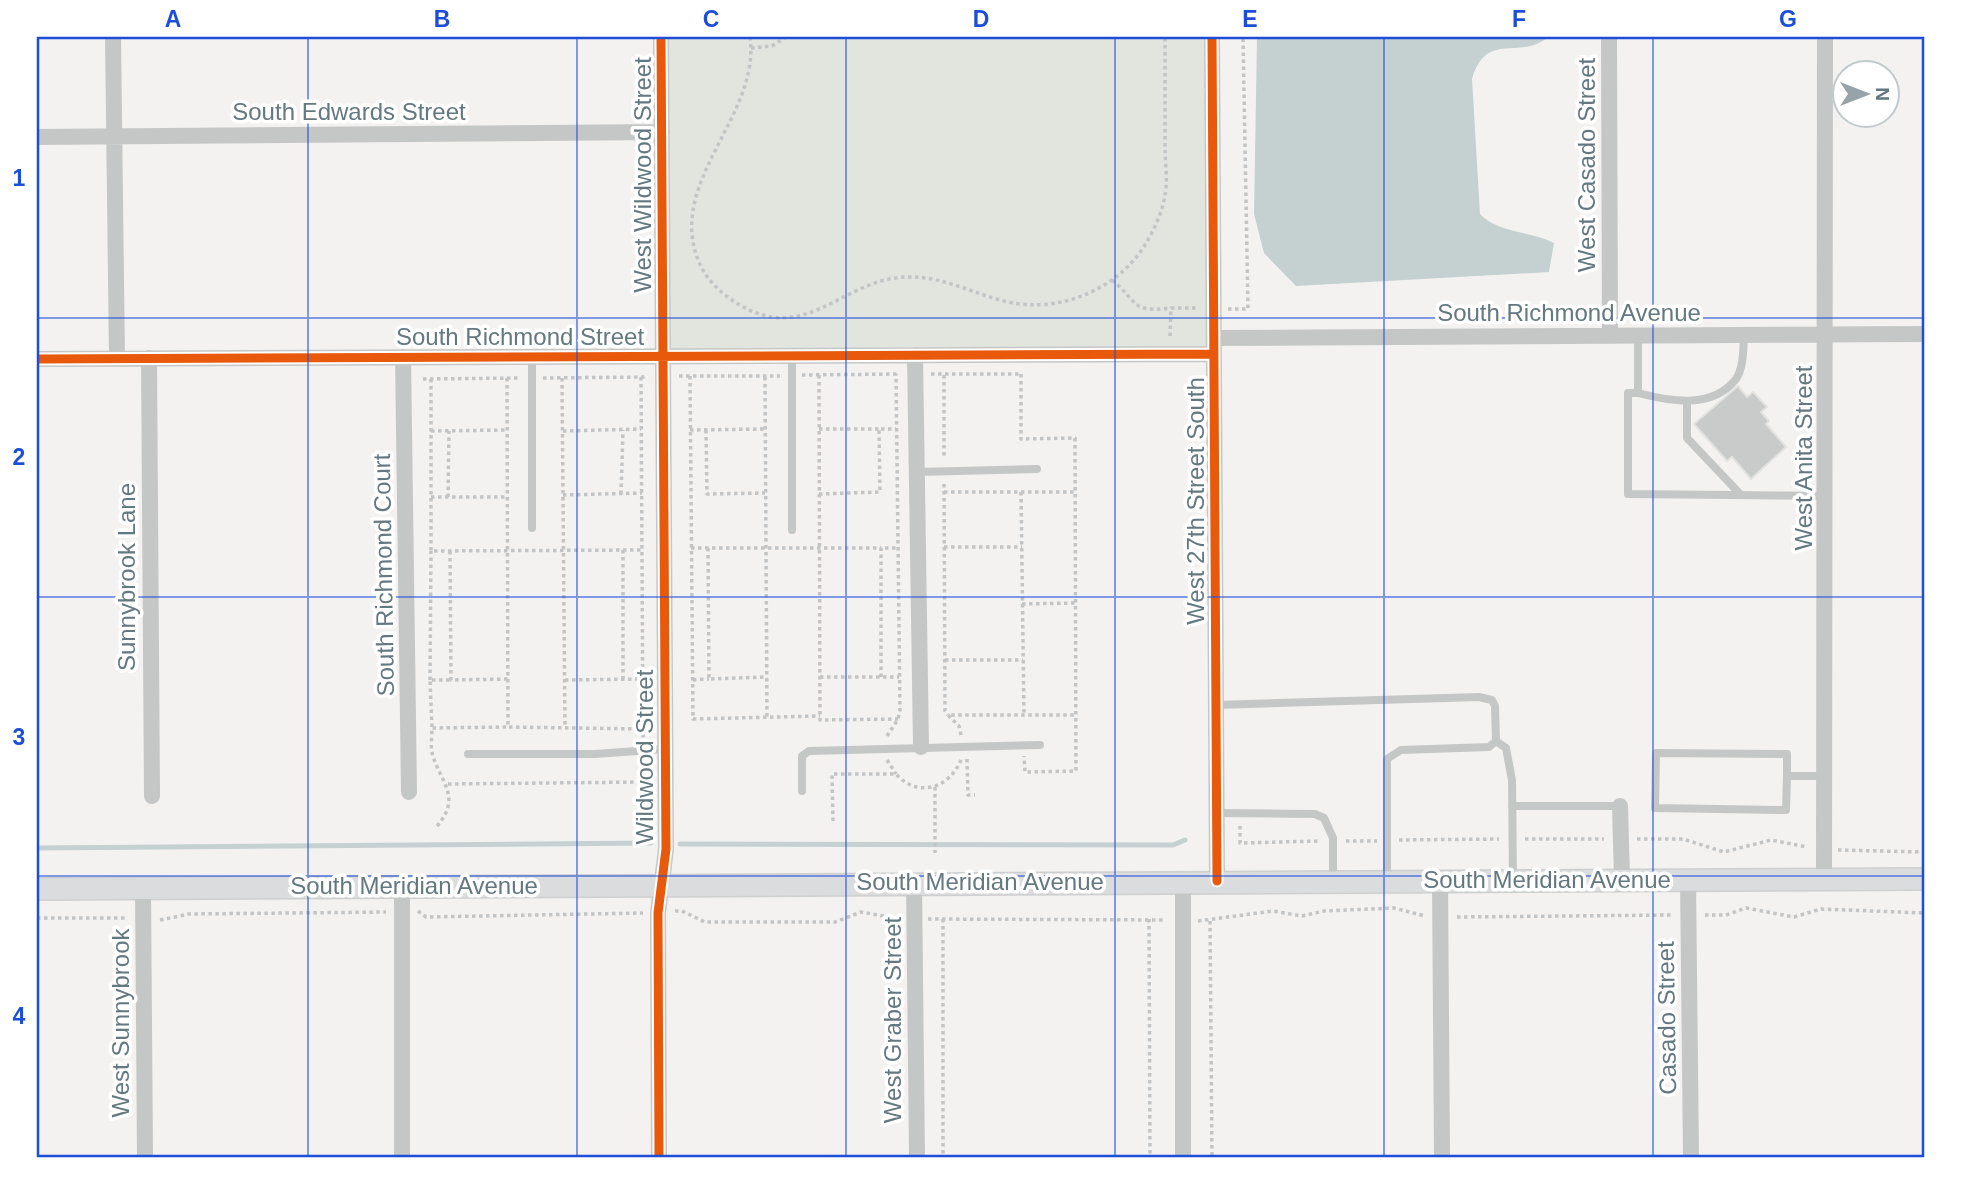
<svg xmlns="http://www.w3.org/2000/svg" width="1961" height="1194" font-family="Helvetica,sans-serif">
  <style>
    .green { fill: #e2e4de }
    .water { fill: #c5d0d1 }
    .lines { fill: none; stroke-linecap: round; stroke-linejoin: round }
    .stream { stroke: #c5d0d1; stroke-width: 5 }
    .building { fill: #c9caca; stroke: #e2e2e1; stroke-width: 2 }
    .secondary-casing { stroke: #cecfcf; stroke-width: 24 }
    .path { stroke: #c3c4c5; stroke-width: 3.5; stroke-dasharray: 3.5 3.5; stroke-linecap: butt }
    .service { stroke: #c5c7c6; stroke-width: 8 }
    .minor { stroke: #c5c7c6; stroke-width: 16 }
    .secondary { stroke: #dbdcdd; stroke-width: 21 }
    .cycleway-casing { stroke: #fff; stroke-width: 13 }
    .cycleway { stroke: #e8590c; stroke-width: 9 }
    .grid { fill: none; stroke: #1d4ed8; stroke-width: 2; stroke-opacity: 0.55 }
    .labels { text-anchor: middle; stroke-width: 7; stroke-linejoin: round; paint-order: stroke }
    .street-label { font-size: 24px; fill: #647880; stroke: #fff }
    .neatline { fill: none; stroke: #1d4ed8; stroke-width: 2.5 }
    .grid-label { font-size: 23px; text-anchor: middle; font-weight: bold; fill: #1d4ed8 }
  </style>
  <rect width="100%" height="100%" fill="#f3f2f1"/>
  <!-- green -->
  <path class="green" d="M661,37h550l3,317 -551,2z"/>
  <!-- water -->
  <path class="water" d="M1257,37h291c-28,24 -62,-7 -76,42l8,135c18,19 50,17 74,29l-5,29 -253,14 -32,-33 -10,-39z"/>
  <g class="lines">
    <!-- stream -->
    <path class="stream" d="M680,844l493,1 12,-5
      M37,848l614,-5"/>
  </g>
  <!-- building -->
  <path class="building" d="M1738,386l9,11 6,-5 14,15 -6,5 8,9 -3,3 20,23 -35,32 -19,-22 -5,4 -33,-37z"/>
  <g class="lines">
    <!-- secondary casing -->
    <g class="secondary-casing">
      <path id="secondary" d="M37,889l1887,-10"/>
    </g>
    <!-- path -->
    <path class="path" d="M750,37c11,79 -85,145 -51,225 7,18 23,32 39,42 69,42 105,-26 169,-27 37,-1 66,17 101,25 45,10 95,-7 125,-41 14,-15 29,-45 32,-66 3,-15 0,-32 0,-47 0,-37 0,-74 0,-111
      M751,48l21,-2 14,-9
      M1112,280c27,22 18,33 59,28
      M1228,309h20l-5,-272
      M1170,336l1,-28h28
      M931,374h91
      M1021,374v65l54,-1 1,333 -51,1 -1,-16
      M802,375l97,-1
      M819,375l1,345 78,-1
      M944,375v83
      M679,376h101
      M690,376l3,343 127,-3
      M641,377l2,362
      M765,377l2,340
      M507,378l1,349 135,2
      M543,378l104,-1
      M562,378l3,350
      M423,379l98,-1
      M431,379v172l211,-1
      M819,429h60
      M690,430l75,-1
      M706,430l1,64 58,-1
      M431,431l76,-1
      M563,431l78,-2
      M944,484l1,227 3,4
      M944,492h131
      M1021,492l3,223
      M621,494l2,-64
      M819,494l61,-2 -1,-63h17
      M563,495l79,-2
      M431,497h76
      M448,497l1,-66
      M944,547h78
      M691,548h190
      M708,548l1,131 58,-2
      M623,550v129
      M450,551l1,129 57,-1
      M1022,604l53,-1
      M945,660h78
      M820,677h79
      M881,677v-129h17
      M430,680l1,-129
      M565,680l78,-1
      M693,680l16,-1
      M432,727l-2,-47h21
      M961,735l-2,-9 -11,-11h128
      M887,736l11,-17 2,-9 -4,-336
      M967,759l1,36h7
      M887,760l9,14
      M448,784l195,-2v-18
      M935,787v66
      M833,821l-1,-47h64c21,24 53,15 65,-14
      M437,826c25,-29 4,-43 -4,-70 -3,-8 -1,-19 -1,-28l76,-1
      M1240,826v17l81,-2
      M1525,839h79
      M1637,839h46l41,13 47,-12 36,7
      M1399,840l100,-1
      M1346,841h31
      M1838,850l86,2
      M418,911l8,6 217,-4
      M675,911h7l23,11h130l26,-10 39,7
      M1705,915h21l20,-7 48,9 27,-8 103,4
      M1457,917l216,-2
      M37,918h91
      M928,919l238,1
      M943,919v238
      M1149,919l1,238
      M160,920l29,-6 197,-2
      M1198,921l75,-10 29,5 22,-5 70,-3 31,8
      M1210,921l2,236"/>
    <!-- service -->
    <path class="service" d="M1638,336v57h-10v101l198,2
      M792,355v175
      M532,356v172
      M1638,393c31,8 74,17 98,-14 8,-12 7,-30 8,-43
      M1687,401v37l54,57
      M917,472l120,-3
      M1216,705l263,-8 13,3 3,6 1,35 -7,6 -88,3 -14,9v121
      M1496,741l10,7 6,32 1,99
      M468,754h127l70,-5
      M1787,776l-1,34 -131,-2 1,-55 131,1v22h38
      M802,791v-35l7,-5 231,-6
      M1512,806h108
      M1217,813l98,1 9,4 9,20v42"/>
    <!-- minor -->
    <path class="minor" d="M113,37l4,321
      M1212,37l5,844
      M1609,37l1,298
      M37,137l625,-5
      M1214,338l710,-4
      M915,355l6,392
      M403,357l6,435
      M149,358l3,438
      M37,359l1177,-5
      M1620,806l2,73
      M1824,878l1,-841
      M1688,879l3,278
      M1440,880l2,277
      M914,883l3,274
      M402,886v271
      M143,888l2,269
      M659,1157l-1,-244 8,-64 -5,-812
      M1183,1157v-276"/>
    <!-- secondary -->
    <use href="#secondary" class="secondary"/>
    <!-- cycleway casing -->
    <g class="cycleway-casing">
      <path id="cycleway" d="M1212,37l5,844
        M37,359l1177,-5
        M659,1157l-1,-244 8,-64 -5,-812"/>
    </g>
    <!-- cycleway -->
    <use href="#cycleway" class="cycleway"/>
  </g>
  <!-- grid -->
  <path class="grid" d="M308,37v1120M577,37v1120M846,37v1120M1115,37v1120M1384,37v1120M1653,37v1120M37,318h1887M37,597h1887M37,876h1887"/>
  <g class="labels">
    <!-- street labels -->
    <g class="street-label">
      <text x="349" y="120">South Edwards Street</text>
      <text transform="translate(1587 165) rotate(-90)" y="8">West Casado Street</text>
      <text transform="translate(643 175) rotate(-90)" y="8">West Wildwood Street</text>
      <text x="1569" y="321">South Richmond Avenue</text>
      <text x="520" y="345">South Richmond Street</text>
      <text transform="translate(1804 458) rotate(-90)" y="8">West Anita Street</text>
      <text transform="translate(1196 501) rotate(-90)" y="8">West 27th Street South</text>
      <text transform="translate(384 575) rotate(-91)" y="8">South Richmond Court</text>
      <text transform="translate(127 577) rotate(-90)" y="8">Sunnybrook Lane</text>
      <text transform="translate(645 757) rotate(-90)" y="8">Wildwood Street</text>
      <text x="1547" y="888">South Meridian Avenue</text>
      <text x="980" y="890">South Meridian Avenue</text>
      <text x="414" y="894">South Meridian Avenue</text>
      <text transform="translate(1667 1018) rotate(-91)" y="8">Casado Street</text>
      <text transform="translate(893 1020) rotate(-90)" y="8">West Graber Street</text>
      <text transform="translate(121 1023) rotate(-90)" y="8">West Sunnybrook</text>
    </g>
  </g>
  <!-- border -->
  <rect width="1961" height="1194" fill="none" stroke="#ffffff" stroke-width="77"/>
  <!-- north arrow -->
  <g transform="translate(1866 94) rotate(90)"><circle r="33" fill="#ffffff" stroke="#c1c9cc" stroke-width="2"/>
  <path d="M0-5L12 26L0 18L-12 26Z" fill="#96a3a8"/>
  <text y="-10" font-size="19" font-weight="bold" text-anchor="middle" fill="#647880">N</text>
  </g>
  <rect x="38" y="38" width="1885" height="1118" class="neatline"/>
  <g class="grid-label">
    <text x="173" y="27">A</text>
    <text x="442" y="27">B</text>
    <text x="711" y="27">C</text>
    <text x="981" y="27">D</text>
    <text x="1250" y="27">E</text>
    <text x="1519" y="27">F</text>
    <text x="1788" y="27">G</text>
    <text x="19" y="186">1</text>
    <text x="19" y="465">2</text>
    <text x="19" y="745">3</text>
    <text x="19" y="1024">4</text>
  </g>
</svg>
